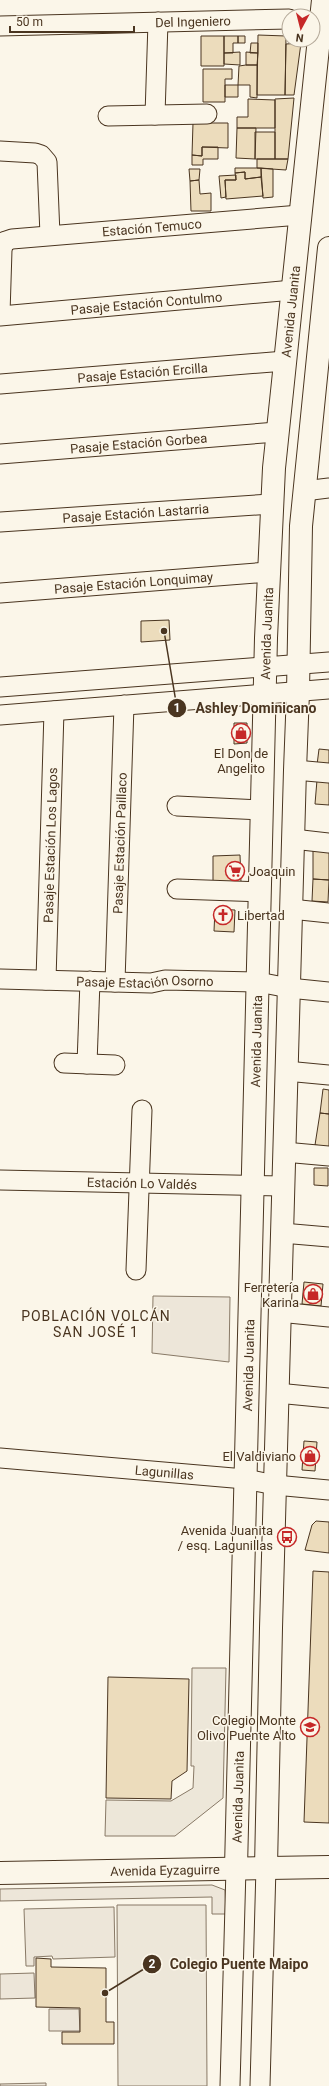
<svg xmlns="http://www.w3.org/2000/svg" width="329" height="2086" font-family="Roboto,sans-serif">
  <style>
    .green { fill: #ede6d9; stroke: #887966 }
    .parking { fill: #ede7d9; stroke: #887966 }
    .building { fill: #ecdcbc; stroke: #4a3520 }
    .lines { fill: none; stroke-linecap: round; stroke-linejoin: round }
    .minor-casing { stroke: #4a3520; stroke-width: 21 }
    .major-casing { stroke: #4a3520; stroke-width: 24 }
    .minor { stroke: #fbf6e9; stroke-width: 19 }
    .major { stroke: #fbf6e9; stroke-width: 22 }
    .labels { text-anchor: middle; stroke-width: 3; stroke-linejoin: round; paint-order: stroke }
    .street-label { font-size: 13px; fill: #4a3520; stroke: #fbf6e9 }
    .poi-label { font-size: 13px; fill: #4a3520; stroke: #fbf6e9; text-anchor: end }
    .neighbourhood-label { font-size: 14px; letter-spacing: 1px; fill: #4a3520; stroke: #fbf6e9 }
    .leader { fill: none; stroke: #4a3520; stroke-width: 1.5 }
    .callout-dot { fill: #4a3520; stroke: #fbf6e9; stroke-width: 1.5 }
    .mark-label { font-size: 12px; text-anchor: middle; font-weight: bold; fill: #fff }
    .callout-label { font-size: 14px; text-anchor: middle; font-weight: bold; fill: #4a3520; stroke: #fbf6e9; stroke-width: 3; stroke-linejoin: round; paint-order: stroke }
  </style>
  <rect width="100%" height="100%" fill="#fbf6e9"/>
  <!-- green -->
  <path class="green" d="M153,1296l77,1 -1,65 -77,-9z
    M212,1885l13,5 1,24h-14v-17l-212,4v-12z
    M114,1907l1,50 -62,2 -1,-3 -18,1v9h-8l-2,-57z
    M34,1973l1,25 -35,1v-25z
    M49,2009h30l1,22h-31z
    M46,2083v3h-46v-2z"/>
  <!-- parking -->
  <path class="parking" d="M192,1668h34l-3,130 -48,38h-70l1,-36 65,1 22,-13 1,-22h-3z
    M117,1905h89l1,181h-89z"/>
  <!-- building -->
  <path class="building" d="M258,35l28,1 -1,59h-28z
    M201,36h23v30h-23z
    M224,36h14v7h-5v10h-9z
    M238,36h7v7h-7z
    M251,43h7v10h-8z
    M301,43l-7,52h-9l1,-51z
    M240,52v13l-16,-1v-11z
    M246,52l12,1 -1,12h-11z
    M246,65h11v33l-7,-1v-12h-12l1,-19z
    M203,69h29v10h-7v23h-22z
    M225,85h13v12h-13z
    M294,98l-6,61h-13v-60z
    M248,99l27,1v28h-38v-11h11z
    M193,123h35v25l-26,-1v9l-10,-1z
    M237,128h19l-1,31 -19,-1z
    M255,132h20v27h-20z
    M202,147h16v12h-15v6h-11v-10l10,1z
    M257,159h31l-2,11 -29,-2z
    M235,168h26v9l-16,2v-7l-10,1z
    M261,168l12,1v28l-10,1z
    M189,169h11l-1,11 -9,1z
    M245,172v7l16,-2 2,19 -37,3 -1,-19h11l-1,-7z
    M236,175v5h-11l1,17 -5,1 -2,-22z
    M199,180l1,14 11,-1v18h-20l-1,-30z
    M169,620l1,20 -29,2v-21z
    M234,723h13v20l-13,1z
    M319,749l10,1v16l-12,-1z
    M317,780h12v25l-14,-1z
    M313,849l16,1v30l-16,-1z
    M240,855l1,27 -28,1v-27z
    M313,879l16,1 -1,22 -16,-1z
    M215,909l20,1 -1,22 -20,-1z
    M323,1089l6,1v24l-9,-1z
    M320,1113l9,1v33l-14,-2z
    M314,1168h14v18l-14,-1z
    M304,1282l19,2 -2,22 -19,-2z
    M304,1441l13,1 -2,29 -13,-1z
    M316,1521l13,1v31l-24,-3 7,-25z
    M313,1571l16,1v251l-25,-1z
    M108,1677l81,2 -2,92 -15,10 -1,18 -65,-1z
    M36,1958l15,1v8l55,1v54h8v22h-52v-12h18v-24l-44,-1z"/>
  <g class="lines">
    <!-- minor casing -->
    <g class="minor-casing">
      <g id="minor">
        <path id="s1" d="M0,26l289,-7"/>
        <path d="M155,115l3,-93"/>
        <path d="M108,116l99,-2"/>
        <path d="M0,151l35,2 6,2 6,7 3,73"/>
        <path id="s2" d="M0,243l12,-4 288,-24"/>
        <path d="M0,314l2,-64 2,-8"/>
        <path id="s3" d="M0,316l293,-26"/>
        <path id="s4" d="M0,384l285,-23"/>
        <path id="s5" d="M0,454l277,-22"/>
        <path d="M304,491l25,-3"/>
        <path id="s6" d="M0,522l271,-18"/>
        <path id="s7" d="M0,593l268,-21"/>
        <path d="M0,687l329,-25"/>
        <path d="M0,715l329,-26"/>
        <path d="M295,770l34,3"/>
        <path d="M177,806l85,4"/>
        <path d="M293,839l36,4"/>
        <path d="M177,889l83,3"/>
        <path d="M291,909l38,4"/>
        <path id="s8" d="M0,979l151,4 14,-3 93,2 31,6 40,4"/>
        <path id="s9" d="M46,980l8,-269"/>
        <path id="s10" d="M115,982l9,-277"/>
        <path d="M64,1063l51,2"/>
        <path d="M87,1064l3,-83"/>
        <path d="M286,1071l43,4"/>
        <path d="M284,1152l45,4"/>
        <path id="s11" d="M0,1180l283,6"/>
        <path d="M282,1233l47,4"/>
        <path d="M136,1270l6,-160"/>
        <path d="M279,1312l50,5"/>
        <path d="M277,1393l52,5"/>
        <path id="s12" d="M0,1458l245,21 30,6 54,5"/>
        <path d="M230,2086l6,-218"/>
        <path d="M260,2086l6,-219"/>
      </g>
    </g>
    <!-- major casing -->
    <g class="major-casing">
      <g id="major">
        <path d="M266,1867l5,-239 24,-858 3,-78 3,-166 28,-278"/>
        <path id="s13" d="M236,1868l30,-1230 8,-170 49,-468"/>
        <path id="s14" d="M0,1873l329,-6"/>
      </g>
    </g>
    <!-- minor -->
    <use href="#minor" class="minor"/>
    <!-- major -->
    <use href="#major" class="major"/>
  </g>
  <!-- icons -->
  <defs>
    <g id="shop-ring" transform="scale(1)"><circle r="9.5" fill="#fbf6e9" stroke="#c62828" stroke-width="1.5"/><path d="M-5-2.5h2.3a2.7 3.5 0 0 1 5.4 0H5L5.5 6h-11ZM-1.5-2.5h3a1.5 2.3 0 0 0-3 0Z" fill="#c62828"/></g>
    <g id="supermarket-ring" transform="scale(1)"><circle r="9.5" fill="#fbf6e9" stroke="#c62828" stroke-width="1.5"/><path d="M-6-5.5h2.5l.6 2H6L4.5 2H-2.5L-4.4-4H-6ZM-1.5 3.2a1.3 1.3 0 1 0 .1 0ZM3 3.2a1.3 1.3 0 1 0 .1 0Z" fill="#c62828"/></g>
    <g id="church-ring" transform="scale(1)"><circle r="9.5" fill="#fbf6e9" stroke="#c62828" stroke-width="1.5"/><path d="M-1.2-6h2.4v3.5h3.3v2.4h-3.3V6h-2.4V-.1h-3.3v-2.4h3.3Z" fill="#c62828"/></g>
    <g id="bus-ring" transform="scale(1)"><circle r="9.5" fill="#fbf6e9" stroke="#c62828" stroke-width="1.5"/><path d="M-5-6H5V4H4V6H2V4H-2V6H-4V4H-5ZM-3.5-4V0h7V-4ZM-3.5 1.2v1.5H-2V1.2ZM2 1.2v1.5H3.5V1.2Z" fill="#c62828"/></g>
    <g id="school-ring" transform="scale(1)"><circle r="9.5" fill="#fbf6e9" stroke="#c62828" stroke-width="1.5"/><path d="M0-5L7-2L0 1L-7-2ZM-4 1L0 2.5L4 1V4Q0 6-4 4Z" fill="#c62828"/></g>
  </defs>
  <g fill-rule="evenodd">
    <use href="#shop-ring" x="241" y="733"/>
    <use href="#supermarket-ring" x="235" y="871"/>
    <use href="#church-ring" x="223" y="915"/>
    <use href="#shop-ring" x="313" y="1294"/>
    <use href="#shop-ring" x="310" y="1456"/>
    <use href="#bus-ring" x="287" y="1537"/>
    <use href="#school-ring" x="310" y="1727"/>
  </g>
  <g class="labels">
    <!-- street labels -->
    <g class="street-label">
      <text dy="5" stroke="none"><textPath href="#s1" startOffset="193">Del Ingeniero</textPath></text>
      <text dy="5" stroke="none"><textPath href="#s2" startOffset="153">Estación Temuco</textPath></text>
      <text dy="5" stroke="none"><textPath href="#s3" startOffset="147">Pasaje Estación Contulmo</textPath></text>
      <text dy="5" stroke="none"><textPath href="#s13" startOffset="1558">Avenida Juanita</textPath></text>
      <text dy="5" stroke="none"><textPath href="#s4" startOffset="143">Pasaje Estación Ercilla</textPath></text>
      <text dy="5" stroke="none"><textPath href="#s5" startOffset="139">Pasaje Estación Gorbea</textPath></text>
      <text dy="5" stroke="none"><textPath href="#s6" startOffset="136">Pasaje Estación Lastarria</textPath></text>
      <text dy="5" stroke="none"><textPath href="#s7" startOffset="134">Pasaje Estación Lonquimay</textPath></text>
      <text dy="5" stroke="none"><textPath href="#s13" startOffset="1235">Avenida Juanita</textPath></text>
      <text dy="5" stroke="none"><textPath href="#s10" startOffset="139">Pasaje Estación Paillaco</textPath></text>
      <text dy="5" stroke="none"><textPath href="#s9" startOffset="135">Pasaje Estación Los Lagos</textPath></text>
      <text dy="5" stroke="none"><textPath href="#s8" startOffset="145">Pasaje Estación Osorno</textPath></text>
      <text dy="5" stroke="none"><textPath href="#s13" startOffset="827">Avenida Juanita</textPath></text>
      <text dy="5" stroke="none"><textPath href="#s11" startOffset="142">Estación Lo Valdés</textPath></text>
      <text dy="5" stroke="none"><textPath href="#s13" startOffset="503">Avenida Juanita</textPath></text>
      <text dy="5" stroke="none"><textPath href="#s12" startOffset="165">Lagunillas</textPath></text>
      <text dy="5" stroke="none"><textPath href="#s13" startOffset="71">Avenida Juanita</textPath></text>
      <text dy="5" stroke="none"><textPath href="#s14" startOffset="165">Avenida Eyzaguirre</textPath></text>
    </g>
    <!-- poi labels -->
    <g class="poi-label">
      <text x="241" y="758" text-anchor="middle">El Don de<tspan x="241" dy="15">Angelito</tspan></text>
      <text x="249" y="876" text-anchor="start">Joaquin</text>
      <text x="237" y="920" text-anchor="start">Libertad</text>
      <text x="299" y="1292">Ferretería<tspan x="299" dy="15">Karina</tspan></text>
      <text x="296" y="1461">El Valdiviano</text>
      <text x="273" y="1535">Avenida Juanita<tspan x="273" dy="15">/ esq. Lagunillas</tspan></text>
      <text x="296" y="1725">Colegio Monte<tspan x="296" dy="15">Olivo Puente Alto</tspan></text>
    </g>
    <!-- neighbourhood labels -->
    <g class="neighbourhood-label">
      <text x="96" y="1321">POBLACIÓN VOLCÁN<tspan x="96" dy="16">SAN JOSÉ 1</tspan></text>
    </g>
  </g>
  <!-- callouts -->
  <path class="leader" d="M164 631L177 708M105 1993L152 1964"/>
  <g class="callout-dot">
    <circle cx="164" cy="631" r="4"/>
    <circle cx="105" cy="1993" r="4"/>
    <circle cx="177" cy="708" r="10"/>
    <circle cx="152" cy="1964" r="10"/>
  </g>
  <g class="mark-label">
    <text x="177" y="712">1</text>
    <text x="152" y="1968">2</text>
  </g>
  <g class="callout-label">
    <text x="256" y="713">Ashley Dominicano</text>
    <text x="239" y="1969">Colegio Puente Maipo</text>
  </g>
  <!-- north arrow -->
  <g transform="translate(301 28) rotate(187)"><circle r="19" fill="#fbf6e9" stroke="#b4a999"/>
  <path d="M0-3L7 15L0 10L-7 15Z" fill="#c62828"/>
  <text y="-6" font-size="11" font-weight="bold" text-anchor="middle" fill="#4a3520">N</text>
  </g>
  <!-- scale -->
  <path d="M10 26v6h124v-6" fill="none" stroke="#4a3520" stroke-width="2"/>
  <text x="16" y="26" font-size="12" fill="#4a3520" stroke="#fbf6e9" stroke-width="3" paint-order="stroke">50 m</text>
</svg>
